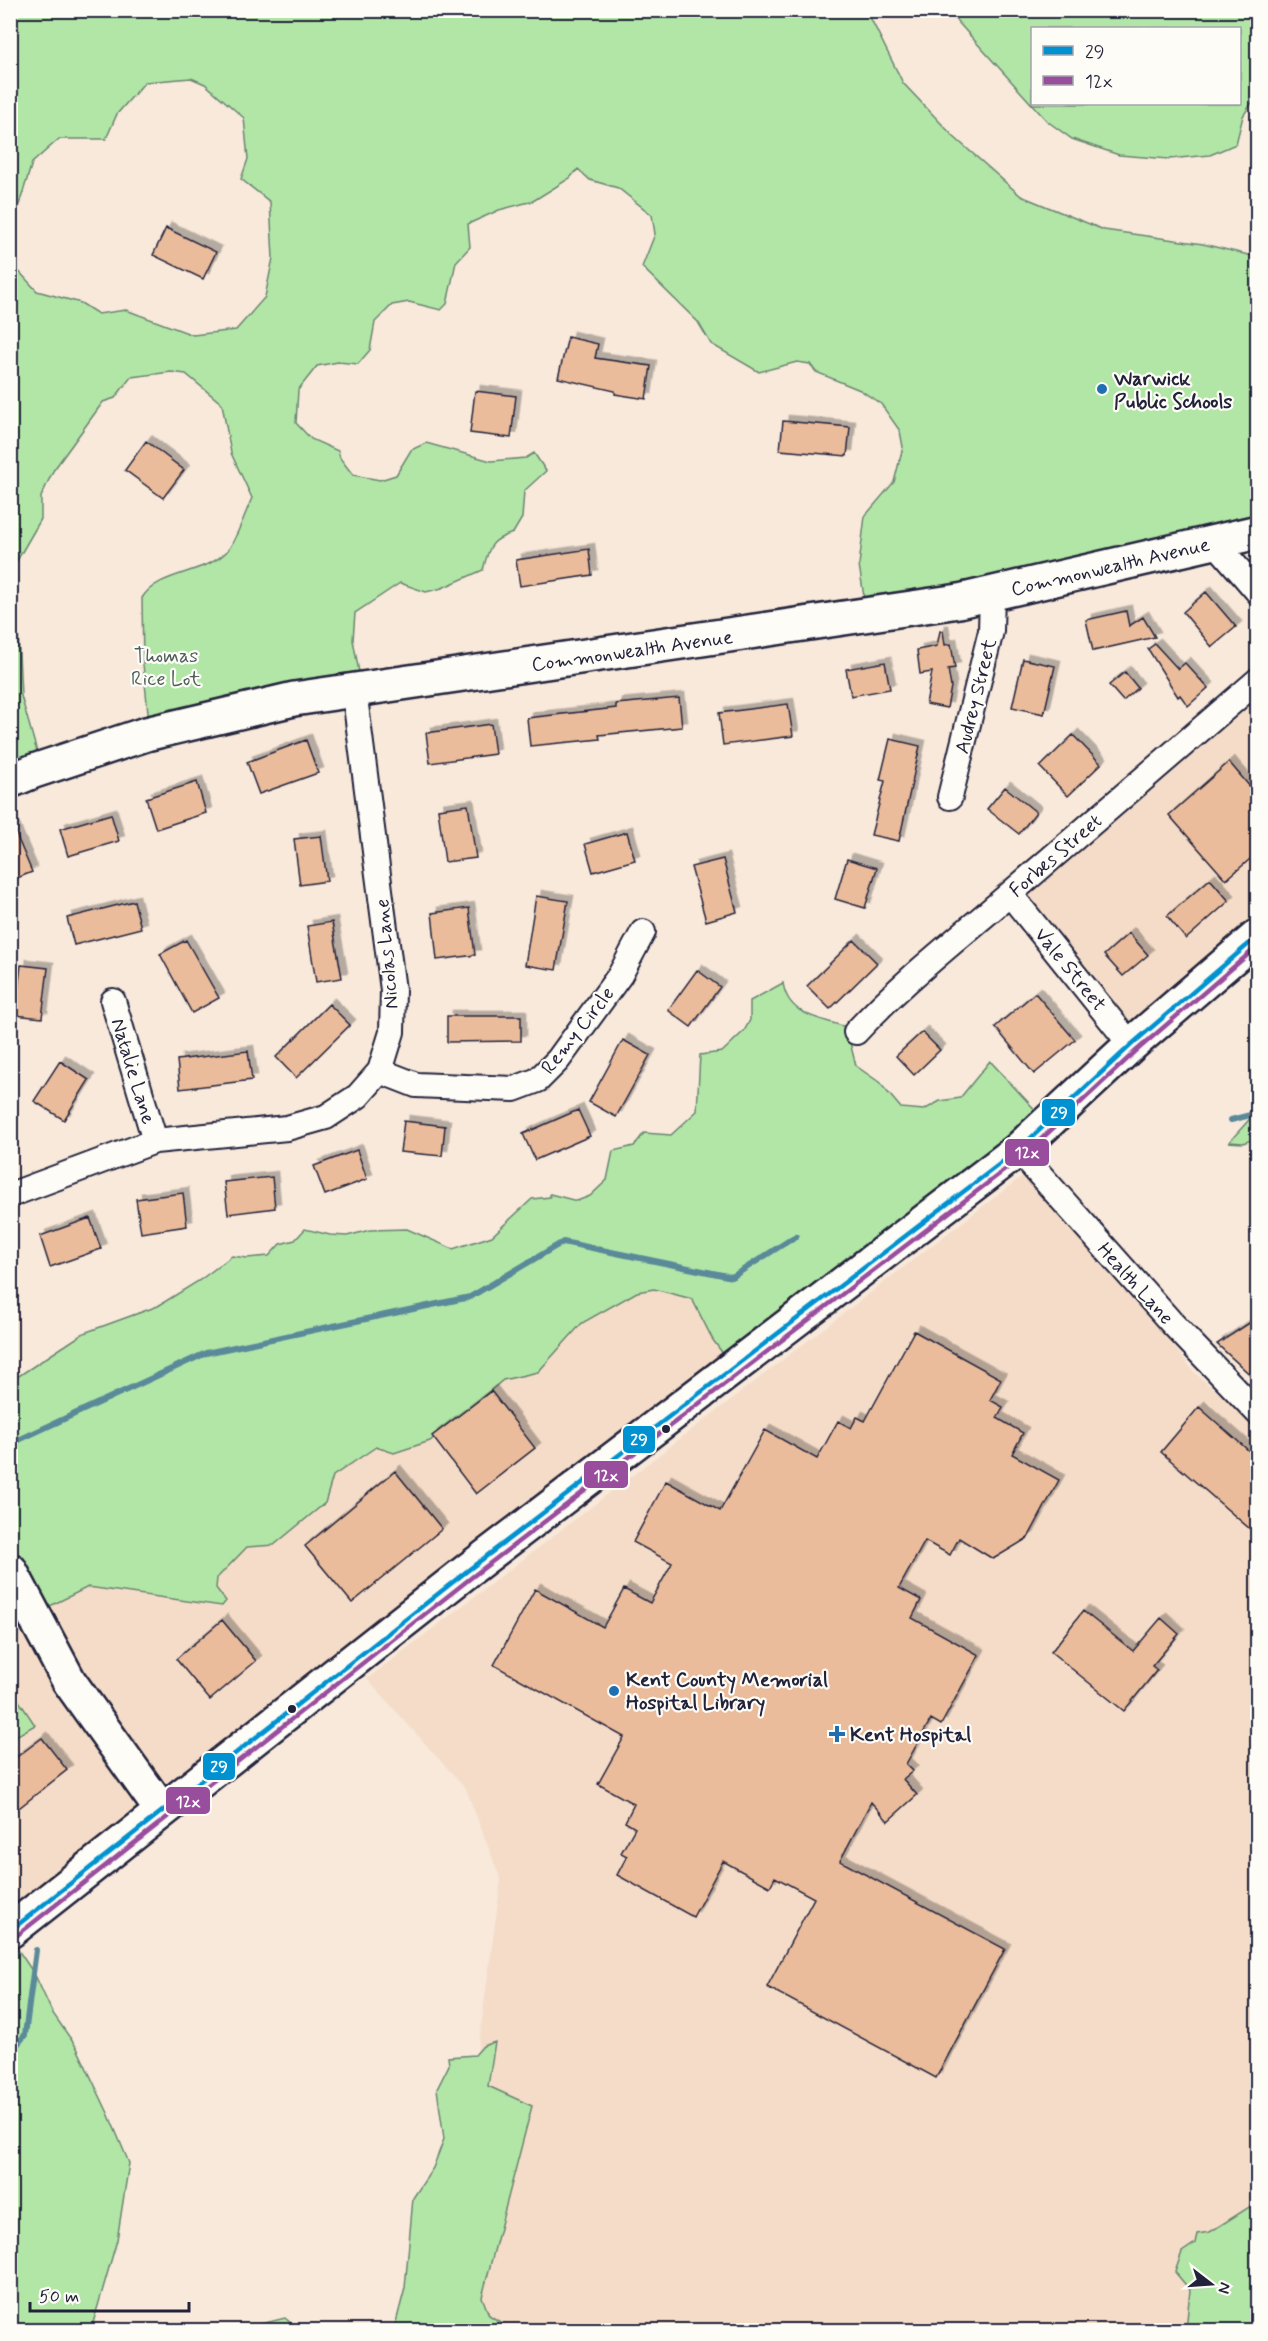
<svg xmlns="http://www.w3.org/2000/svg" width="1268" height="2341" font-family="Mynerve,sans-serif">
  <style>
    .built { fill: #f4dcc8 }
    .green { fill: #b2e6a7; stroke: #6a8471; stroke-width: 1.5; fill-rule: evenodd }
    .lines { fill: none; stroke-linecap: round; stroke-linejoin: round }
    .stream { stroke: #5a8a99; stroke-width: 6 }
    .building { fill: #ebbc9b; stroke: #22223b; stroke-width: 1.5; filter: url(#shadow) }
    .street-casing { stroke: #22223b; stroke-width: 28 }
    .secondary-casing { stroke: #22223b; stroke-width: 38 }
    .street { stroke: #fdfcf7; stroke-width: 24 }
    .secondary { stroke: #fdfcf7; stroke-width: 33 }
    .bus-1-casing { stroke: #fdfcf7; stroke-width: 9 }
    .bus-2-casing { stroke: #fdfcf7; stroke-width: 9 }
    .bus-1 { stroke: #0092d0; stroke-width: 4.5 }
    .bus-2 { stroke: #994d9d; stroke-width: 4.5 }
    .poi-dot { fill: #1f6fb2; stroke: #fdfcf7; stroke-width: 2 }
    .bus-dot { fill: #22223b; stroke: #fdfcf7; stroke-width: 2 }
    .labels { text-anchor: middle; stroke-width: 4.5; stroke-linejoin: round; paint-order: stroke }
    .poi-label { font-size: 20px; font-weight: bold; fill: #22223b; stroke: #fdfcf7; text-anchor: start }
    .street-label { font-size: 20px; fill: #22223b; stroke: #fdfcf7 }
    .park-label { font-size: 20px; fill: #4d5d5b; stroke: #fdfcf7 }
    .line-badge { stroke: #fdfcf7; stroke-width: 2 }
    .badge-label { font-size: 16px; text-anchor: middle; font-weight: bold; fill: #fff }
  </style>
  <defs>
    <filter id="shadow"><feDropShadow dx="5.5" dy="-5.5" stdDeviation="0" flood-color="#0004"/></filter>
  </defs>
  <rect width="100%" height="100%" fill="#f8e9db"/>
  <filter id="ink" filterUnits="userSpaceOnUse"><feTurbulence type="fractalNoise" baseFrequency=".0167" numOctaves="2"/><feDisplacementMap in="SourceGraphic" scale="12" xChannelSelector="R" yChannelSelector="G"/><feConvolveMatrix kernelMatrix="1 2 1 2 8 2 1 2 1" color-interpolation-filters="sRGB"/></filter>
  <g filter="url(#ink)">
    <!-- built -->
    <path class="built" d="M1257,673v262l-127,104 -128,-145 4,-14 57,-51 111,-87z
      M1033,1168l162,205 62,52v866l-48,39h-739l-24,-46 55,-404 -35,-91 -99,-110z
      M653,1289l39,10 21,41 16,22 -718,571v-55l4,-11 -5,-4 1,-124 24,-14 -24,-36 1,-26 7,-69 13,21 56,-28 134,19 4,-5 -10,-14 1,-9 30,-31 28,-2 50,-42 8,-27 43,-29 18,6 36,-12 73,-61 35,-8 44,-49 55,-31z"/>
    <!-- green -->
    <path class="green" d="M10,11h857l36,72 51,54 67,59 83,34 99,14 54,13v278l-392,68 -6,-38 6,-49 29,-34 9,-35 -3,-16 -19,-27 -21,-14 -44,-18 -6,-8 -13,-2 -38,10 -48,-28 -13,-22 -56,-55 13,-33 -3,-19 -34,-27 -28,-8 -12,-11 -8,9 -37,23 -34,9 -31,14 2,23 -14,15 -9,42 -6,6 -32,-8 -17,3 -17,17 -5,28 -12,14 -20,-2 -21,4 -19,24 -2,33 15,16 27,12 2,7 13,17 27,5 16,-5 15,-25 15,-7 65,18 35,-3 8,-5 12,18 -22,20 -2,27 -9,15c-23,7 -24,14 -30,37l-41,18 -16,4 -26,-9 -45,30 -2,27 9,48 -213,34 -6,-58 -1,-66c16,-27 66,-24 86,-48 8,-10 18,-39 24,-52l-21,-45 -9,-49 -36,-30 -15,-2 -40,5 -16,21 -12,4 -50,69 -12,26v22l-26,45 6,132 21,73 -31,14v-547l3,30 23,25 44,12 17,11 28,-4 67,25 43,-5 29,-33 8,-39 -3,-56 -29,-23 7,-20 -4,-41 -39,-34 -14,-6 -46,4 -28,32 -11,25h-47l-27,24 -21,68z
      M948,11h309v84l-14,21 -7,28 -26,11 -41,4 -50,-4 -47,-16 -25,-18zM1032,28h208v76h-208z
      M783,983c5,33 36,35 63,44l10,39 23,16 22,26 23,2 16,-9 20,-3 30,-37 49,53 -310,248 -16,-22 -21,-41 -38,-10 -17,3 -55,31 -44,49 -35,8 -73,61 -36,12 -18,-6 -43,29 -8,27 -51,42 -27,2 -30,31 -1,10 10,13 -4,5 -134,-19 -56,28 -13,-20 -7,68 -1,26 24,36 -24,14v-358l73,-48 74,-27 42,-26 32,-24 15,2 22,-2 11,-12 15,-4 10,-11 25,6 17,1 23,-6 37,-1 46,20 39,-13 40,-37 18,-2v-3l27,7 13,-5 17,-16 6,-29 21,-5 10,-13 27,2 26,-24 3,-56 22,-3 22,-21 6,-11v-19z
      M1257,1111v27l-14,5 -14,-1z
      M10,1938l25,37 17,37 25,36 31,65 21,50 -12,77 -26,90h-80z
      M495,2042l-7,44 44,20 -50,191 7,18 24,15h-119l11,-42 8,-90 20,-30 11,-29 -7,-50 12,-24 -1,-8 27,-2 8,-9z
      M1257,2202v128h-71l4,-40 -15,-18 7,-20 13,-9 2,-9 13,-2z
      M285,2318l14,12h-62z"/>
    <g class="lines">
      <!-- stream -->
      <path class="stream" d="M1231,1120l27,-7
        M10,1444l196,-91 264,-56 93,-55 169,35 64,-41
        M10,1901l2,2
        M10,2053l15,-18 11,-85"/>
    </g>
    <!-- building -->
    <path class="building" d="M166,228l50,24 -13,27 -50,-24z
      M568,337l30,7 -3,14 56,8 -5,33 -31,-5v-3l-57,-13z
      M475,391l41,5 -5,42 -41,-5z
      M783,421l67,6 -3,29 -67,-6z
      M146,441l38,29 -21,28 -38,-28z
      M589,549l3,26 -72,11 -4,-26z
      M1206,592l30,35 -24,20 -29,-35z
      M1126,611l3,15 14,-9 12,20 -62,14 -7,-31z
      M940,631h3l2,14 6,-1 4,24 -7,1 3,18 -4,21 -21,-4 6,-32 -12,2 -3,-24 20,-4z
      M1155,644l23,25 7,-6 23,25 -20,18 -8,-11 -2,2 -30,-48z
      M1023,659l32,7 -11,48 -32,-7z
      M885,662l5,27 -39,7 -5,-27z
      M1125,672l13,16 -15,13 -14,-16z
      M679,698l3,29 -83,8 1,4 -70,7 -3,-28 89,-10v-4z
      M788,704l5,32 -70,9 -4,-32z
      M491,724l4,30 -65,9 -4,-30z
      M1073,735l28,29 -33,32 -28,-29z
      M890,739l30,7 -21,95 -28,-6 14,-54 -5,-1z
      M306,740l12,33 -59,21 -12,-32z
      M1229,762l28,33v58l-31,27 -57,-65z
      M197,782l9,31 -50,16 -10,-31z
      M1005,787l31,25 -17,22 -32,-25z
      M468,805l8,53 -31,4 -7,-53z
      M111,814l8,27 -51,15 -8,-27z
      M10,820l22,52 -22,9z
      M627,832l8,28 -42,12 -8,-28z
      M321,836l6,45 -27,4 -6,-46z
      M723,859l14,53 -31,9 -15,-54z
      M847,859l30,9 -12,40 -30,-9z
      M1210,879l19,22 -43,38 -19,-23z
      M536,896l32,5 -12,69 -31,-5z
      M134,901l7,27 -67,17 -7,-27z
      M469,908l6,47 -38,5 -5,-47z
      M332,922l10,56 -26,4 -9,-56z
      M1129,933l19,22 -25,21 -19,-21z
      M186,940l33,58 -27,15 -32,-59z
      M854,940l23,23 -47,46 -23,-23z
      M21,965l27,3 -6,50 -27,-3z
      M697,970l23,17 -29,40 -23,-17z
      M1035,993l40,47 -41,34 -39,-47z
      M329,1004l21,21 -54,53 -20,-21z
      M447,1016h74v25l-74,1z
      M922,1032l18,18 -26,25 -18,-19z
      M623,1040l27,15 -34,62 -27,-15z
      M248,1051l4,29 -72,9 -3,-29z
      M60,1061l29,19 -25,40 -30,-19z
      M578,1110l12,26 -55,24 -12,-26z
      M404,1121l41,5 -3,30 -42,-4z
      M357,1150l10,29 -42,16 -11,-29z
      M272,1177l3,31 -47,6 -4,-32z
      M183,1193l4,33 -46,7 -5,-34z
      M90,1218l11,31 -51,18 -10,-31z
      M1257,1318v63l-40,-37z
      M914,1331l87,48 -11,21 13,7 -6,11 26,15 -11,21 47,26 -31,58 -35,21 -34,-21 -9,17 -25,-14 -26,47 22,12 -9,18 67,37 -38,70 -10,-6 -25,45 7,7 -10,8 14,16 -29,26 -17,-19 -31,59 165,88 -69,129 -169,-91 47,-89 -39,-21 -5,10 -47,-26 -30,56 -76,-42 10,-19 -6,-3 14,-25 -10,-6 9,-18 -36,-20 26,-47 -130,-72 41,-76 68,38 21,-38 26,14 22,-40 -39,-21 33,-61 54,30 45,-81 52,29 21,-38 13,7 6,-11 8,4z
      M491,1391l44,57 -59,46 -44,-58z
      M1199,1407l58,51v77l-96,-83z
      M395,1471l47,58 -90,74 -47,-57z
      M1083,1611l50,40 28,-33 18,16 -27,32 5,4 -33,41 -73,-59z
      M222,1620l34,41 -46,39 -34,-41z
      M42,1738l25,32 -57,45v-53z"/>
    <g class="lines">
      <!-- street casing -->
      <g class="street-casing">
        <path id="street" d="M1214,541l44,51
          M950,797l41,-166 1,-37
          M1010,894l121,151
          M113,1001l42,140
          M856,1032c48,-52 103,-94 156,-140 82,-70 164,-141 246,-212
          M380,1071l36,14 98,4 24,-9 20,-20 62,-85 23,-43
          M1018,1150l152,171 88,92
          M10,1195l145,-54 132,-13 39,-11 32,-21 22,-25 12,-39 1,-42 -39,-300"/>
      </g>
      <!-- secondary casing -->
      <g class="secondary-casing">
        <path id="secondary" d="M10,781l24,-10 112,-37 148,-35 665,-98 299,-69
          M10,1570l59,111 93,130
          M10,1931l457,-360 551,-421 113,-105 127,-109"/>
      </g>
      <!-- street -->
      <use href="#street" class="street"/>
      <!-- secondary -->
      <use href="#secondary" class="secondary"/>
      <!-- bus-1 casing -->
      <g class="bus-1-casing">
        <path id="bus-1" d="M10,1931l457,-360 551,-421 113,-105 127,-109"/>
      </g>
      <!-- bus-2 casing -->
      <g class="bus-2-casing">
        <path id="bus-2" d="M15,1937l457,-360 551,-421 113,-105 122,-105"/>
      </g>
      <!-- bus-1 -->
      <use href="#bus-1" class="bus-1"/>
      <!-- bus-2 -->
      <use href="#bus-2" class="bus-2"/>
    </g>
  </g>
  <!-- markers -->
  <g class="poi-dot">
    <circle cx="1102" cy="389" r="6"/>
    <circle cx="614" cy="1691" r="6"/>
    <path d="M834 1725h6v6h6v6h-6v6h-6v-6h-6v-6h6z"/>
  </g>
  <g class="bus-dot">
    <circle cx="666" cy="1429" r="5"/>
    <circle cx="292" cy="1709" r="5"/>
  </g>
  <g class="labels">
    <!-- poi labels -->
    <g class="poi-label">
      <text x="1114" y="385">Warwick<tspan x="1114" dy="23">Public Schools</tspan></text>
      <text x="626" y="1686">Kent County Memorial<tspan x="626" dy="23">Hospital Library</tspan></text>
      <text x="850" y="1741">Kent Hospital</text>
    </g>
    <!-- street labels -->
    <g class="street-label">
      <text transform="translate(1110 566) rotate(-13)" y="7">Commonwealth Avenue</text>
      <text transform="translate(632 650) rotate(-8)" y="7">Commonwealth Avenue</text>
      <text transform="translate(975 696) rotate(-76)" y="7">Audrey Street</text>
      <text transform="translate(1055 855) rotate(-41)" y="7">Forbes Street</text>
      <text transform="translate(386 954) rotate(-95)" y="7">Nicolas Lane</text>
      <text transform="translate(1071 969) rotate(51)" y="7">Vale Street</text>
      <text transform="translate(577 1030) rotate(-52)" y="7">Remy Circle</text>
      <text transform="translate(134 1071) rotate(73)" y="7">Natalie Lane</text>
      <text transform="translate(1136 1283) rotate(48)" y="7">Health Lane</text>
    </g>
    <!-- park labels -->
    <g class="park-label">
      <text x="166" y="662">Thomas<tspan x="166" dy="23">Rice Lot</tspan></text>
    </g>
  </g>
  <g class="line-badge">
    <rect x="1041" y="1098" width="35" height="29" rx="6" fill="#0092d0"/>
    <rect x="1004" y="1138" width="46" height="29" rx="6" fill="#994d9d"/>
    <rect x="622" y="1425" width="34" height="29" rx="6" fill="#0092d0"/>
    <rect x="583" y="1460" width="46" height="29" rx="6" fill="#994d9d"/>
    <rect x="202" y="1752" width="34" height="29" rx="6" fill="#0092d0"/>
    <rect x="165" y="1786" width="46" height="29" rx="6" fill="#994d9d"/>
  </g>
  <g class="badge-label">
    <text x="1059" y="1118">29</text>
    <text x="1027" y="1158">12x</text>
    <text x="639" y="1445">29</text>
    <text x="606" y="1481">12x</text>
    <text x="219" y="1772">29</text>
    <text x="188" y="1807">12x</text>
  </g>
  <!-- margin -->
  <rect width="1268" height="2341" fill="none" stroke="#fdfcf7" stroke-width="36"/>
  <rect x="18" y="18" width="1232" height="2305" fill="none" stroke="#22223b" stroke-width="2" filter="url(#ink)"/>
  <!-- legend -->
  <rect x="1031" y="27" width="210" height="78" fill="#fdfcf7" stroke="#a5a5ac" stroke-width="1.5"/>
  <rect x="1043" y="46" width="30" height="9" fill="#0092d0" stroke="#a5a5ac" stroke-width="1.5"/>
  <text x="1085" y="57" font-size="18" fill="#22223b">29</text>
  <rect x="1043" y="76" width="30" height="9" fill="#994d9d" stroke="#a5a5ac" stroke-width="1.5"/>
  <text x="1085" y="87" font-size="18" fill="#22223b">12x</text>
  <!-- north arrow -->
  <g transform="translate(1211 2284) rotate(107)" stroke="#fdfcf7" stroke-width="4.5" paint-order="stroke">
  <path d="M0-4.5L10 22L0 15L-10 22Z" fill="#22223b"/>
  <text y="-9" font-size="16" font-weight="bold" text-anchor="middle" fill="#22223b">N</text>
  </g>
  <!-- scale -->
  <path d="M30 2302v9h159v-9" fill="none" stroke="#22223b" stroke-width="3"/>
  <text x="39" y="2302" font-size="18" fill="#22223b" stroke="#fdfcf7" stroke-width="4.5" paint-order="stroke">50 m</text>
</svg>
